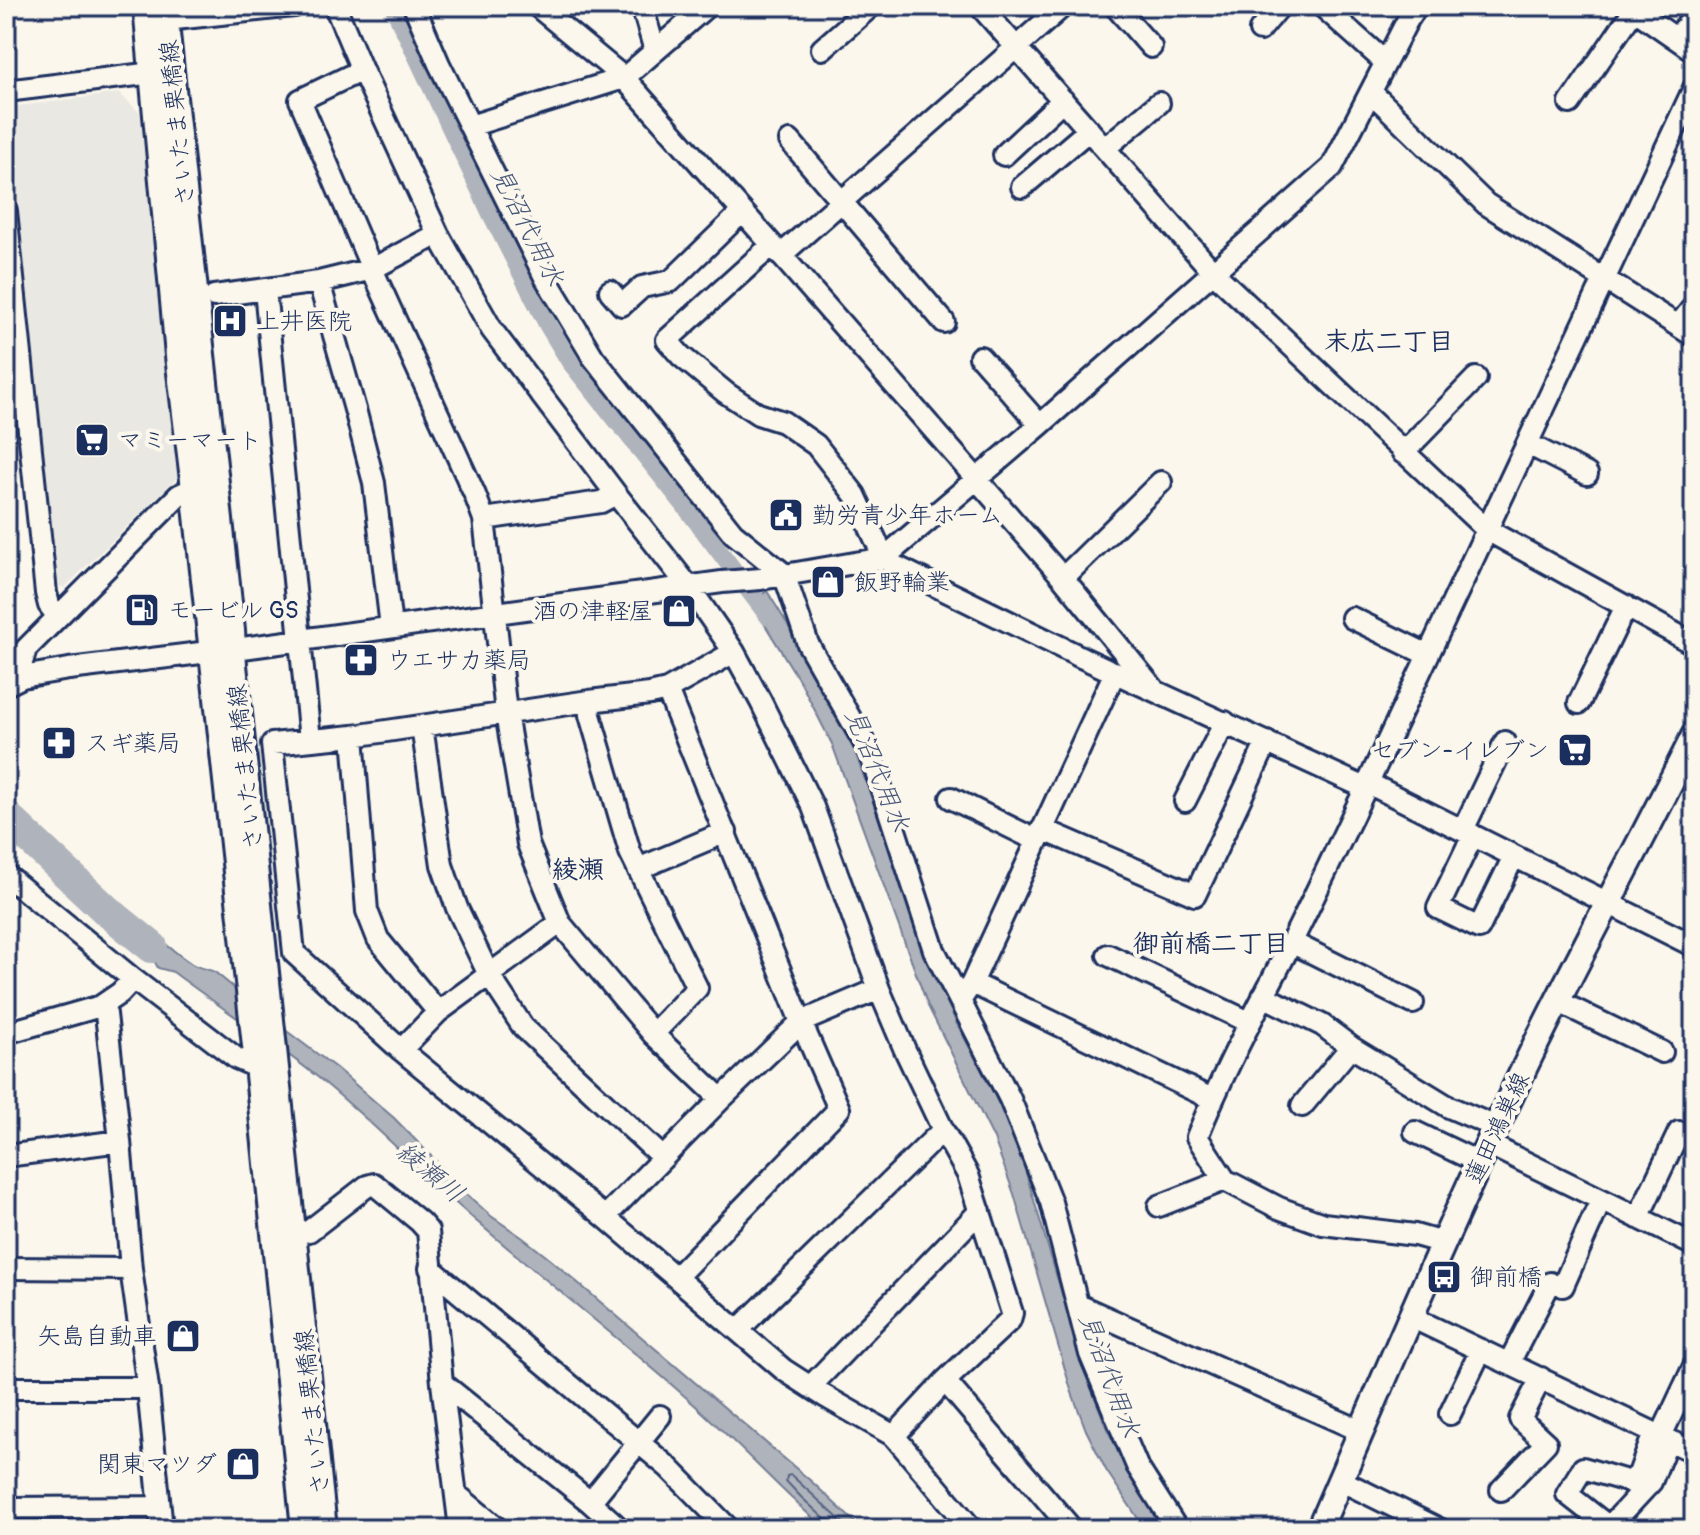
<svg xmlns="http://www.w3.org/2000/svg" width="1700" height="1535" font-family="Pangolin,'Klee One',sans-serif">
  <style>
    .built { fill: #eae8e2 }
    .water { fill: #afb3bb; stroke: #747e96; stroke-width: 2 }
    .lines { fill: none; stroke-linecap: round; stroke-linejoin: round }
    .shore { stroke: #566483; stroke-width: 2 }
    .canal { stroke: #afb3bb; stroke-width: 18 }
    .river { stroke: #afb3bb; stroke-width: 32 }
    .minor-casing { stroke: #1b2f5e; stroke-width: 26 }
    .major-casing { stroke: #1b2f5e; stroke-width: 30 }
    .minor { stroke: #fbf7ec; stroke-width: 20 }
    .major { stroke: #fbf7ec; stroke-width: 24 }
    .labels { text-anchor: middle; stroke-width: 8; stroke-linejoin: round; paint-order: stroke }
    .street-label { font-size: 24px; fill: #1b2f5e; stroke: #fbf7ec }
    .poi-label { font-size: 24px; fill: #1b2f5e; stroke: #fbf7ec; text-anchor: start }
    .water-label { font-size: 26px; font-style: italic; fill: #47577a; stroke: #fbf7ec }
    .neighbourhood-label { font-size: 26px; font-weight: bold; fill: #1b2f5e; stroke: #fbf7ec }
  </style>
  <rect width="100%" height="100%" fill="#fbf7ec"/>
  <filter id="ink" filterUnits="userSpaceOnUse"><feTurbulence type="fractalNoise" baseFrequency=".0125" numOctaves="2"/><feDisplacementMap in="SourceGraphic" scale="16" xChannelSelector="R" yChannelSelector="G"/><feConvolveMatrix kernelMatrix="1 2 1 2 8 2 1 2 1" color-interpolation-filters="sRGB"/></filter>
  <g filter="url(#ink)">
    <!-- built -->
    <path class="built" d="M119,93l21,20 39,363 -115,112 -9,-4 -24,-216 -24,-256 3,-5z"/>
    <!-- water -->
    <path class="water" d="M767,591l52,84 36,77 78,217 23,53 38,71 25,57 67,224 21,55 19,36 43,64h-24l-39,-59 -20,-40 -15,-40 -57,-196 -20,-55 -66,-133 -96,-262 -30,-59 -51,-83z
      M126,909c21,19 42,39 66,55 8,5 16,4 24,9l72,59 48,36 58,50 44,45 23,26 30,27 32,22 28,22 261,222 50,47h-37c-47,-41 -89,-88 -136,-129 -75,-67 -156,-128 -231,-195 -48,-43 -92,-90 -143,-130 -46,-36 -95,-68 -142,-103l-15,-4 -8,-15 -33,-28z"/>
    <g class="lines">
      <!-- shore -->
      <path class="shore" d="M829,1529l-2,-8 -26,-24 -15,-16 1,-5 4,-1 59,54"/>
      <!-- canal -->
      <path class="canal" d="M393,6l98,208 56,110 23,38 115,144 84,111"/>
      <!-- river -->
      <path class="river" d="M6,816l100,94 46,37"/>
      <!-- minor casing -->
      <g class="minor-casing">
        <path id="minor" d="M335,6l27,64 76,164 54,96 124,164 73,93 45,65 27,50 52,105 66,182 26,61 38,80 25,45 44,138 -2,7 -65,61 -51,55
          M414,6l25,58 106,213 48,80 140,176 51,41 24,70 62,109 64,197 76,149 41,103 39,152 47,112 40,63
          M537,6l87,72 157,177 282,323 90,110
          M642,6l13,45
          M980,6l234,267 273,257 207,114
          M1115,6l36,41
          M1322,6l63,56
          M1629,6l65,45
          M166,20l128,-14
          M1260,30l20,-24
          M1676,38l18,-21
          M822,49l49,-43
          M362,70l-62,30 72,169 103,226 9,24 22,194 22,131 32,79 93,111 68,65
          M6,91l147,-18
          M1371,92l115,112 208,132
          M1570,103l64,-93
          M470,126l154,-48 83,-72
          M790,141l154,181
          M1105,148l54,-45
          M1004,155l59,-55
          M1022,187l67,-57
          M6,211l40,382 3,12 9,12
          M772,245l-105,95 14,16 45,37 32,21 25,8 33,23 39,50 29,63 11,8 188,92 276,127 9,-2 326,163
          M781,255l282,-249
          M319,282l37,131 18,70 17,144
          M265,290l45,450
          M610,291l12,14 20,-18 29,-6 71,-69
          M214,296l105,-14 53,-13 66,-35
          M1678,326l16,-20
          M980,357l60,68
          M1528,444l59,30
          M1403,453l73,-75
          M484,519l117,-17 15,-8
          M1063,578l98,-96
          M1352,618l76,37
          M734,652l-67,38 -17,4 -61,7 -236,35 -81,8 22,209 107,97 204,167 179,153 42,27 68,39 78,93
          M22,677l-1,-11 5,-17 153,-154 15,-7
          M6,685l16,-8 47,-8 181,-22 472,-65 39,-3 123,-21 156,-133 292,-258 75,-146 10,-15
          M667,690l134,332 38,87 -163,168
          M589,701l1,14 40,137 67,136 -44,46
          M1579,703l47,-97
          M422,726l20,139 15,43 32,67 34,52 140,131
          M353,736l14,175 11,28 60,73
          M951,798l85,42
          M1185,801l40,-79
          M1042,829l153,66 72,-153
          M1463,830l42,-88
          M1473,835l-35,73 41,20 35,-72
          M638,869l88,-37
          M6,875l127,104 103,79 21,9
          M1291,942l122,61
          M1108,955l141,67
          M972,983l240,116
          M1263,996l59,29 29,22 98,60 47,20
          M960,1001l12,-18 143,-311
          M1557,1001l105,51
          M101,1006l5,8 14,127 11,128 17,119 14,141
          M6,1033l95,-27 19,-13 13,-14
          M401,1050l37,-38 122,-89
          M1302,1106l49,-59
          M1415,1132l65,31
          M1488,1144l206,101
          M6,1156l114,-15
          M1159,1206l66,-26
          M605,1217l116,-118 80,-77 78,-33
          M1638,1218l41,-86
          M294,1234l15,-3 58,-45 7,-2 46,38 8,9 14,152 18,146
          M1443,1243l-28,-8 -92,-11 -44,-16 -54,-28 -28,-43c27,-68 62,-131 95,-196 26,-52 51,-105 76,-158 110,-231 218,-463 326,-695
          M6,1268l125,1
          M430,1268l238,199 61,62
          M1563,1286l38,-86
          M1078,1305l283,126
          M1411,1317l283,135
          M738,1330l205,-200
          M1509,1363l41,-80
          M945,1381l126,147 -1,1
          M442,1383l148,119 30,27
          M810,1387l170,-176
          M6,1388h142
          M1450,1414l31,-64
          M1654,1433l-15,41 -9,8 -47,-14 -16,26 42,33 42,-45 17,-42
          M1661,1436l33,-70
          M1340,1480l99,49
          M1501,1490l45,-47 -26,-24 21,-41
          M457,1495l41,34
          M590,1502l70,-86
          M6,1508l153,-1"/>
      </g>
      <!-- major casing -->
      <g class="major-casing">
        <path id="major" d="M146,6l32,350 16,132 62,567 48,474
          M164,6l68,624 2,35 90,864
          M1319,1529c69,-159 136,-319 212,-475 52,-107 110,-211 163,-318"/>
      </g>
      <!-- minor -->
      <use href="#minor" class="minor"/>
      <!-- major -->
      <use href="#major" class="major"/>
    </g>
  </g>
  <!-- icons -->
  <defs>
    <g id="hospital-square" transform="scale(1.8)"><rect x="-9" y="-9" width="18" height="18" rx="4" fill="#1b2f5e" stroke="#fbf7ec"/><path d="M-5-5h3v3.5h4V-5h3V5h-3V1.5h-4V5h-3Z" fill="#fff"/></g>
    <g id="supermarket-square" transform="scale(1.8)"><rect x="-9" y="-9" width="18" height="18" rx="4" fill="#1b2f5e" stroke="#fbf7ec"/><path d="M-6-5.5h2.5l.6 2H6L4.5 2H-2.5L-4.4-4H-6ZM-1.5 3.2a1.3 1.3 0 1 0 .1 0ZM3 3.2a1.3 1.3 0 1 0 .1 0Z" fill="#fff"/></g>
    <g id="civic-square" transform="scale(1.8)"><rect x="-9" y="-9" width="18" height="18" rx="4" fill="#1b2f5e" stroke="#fbf7ec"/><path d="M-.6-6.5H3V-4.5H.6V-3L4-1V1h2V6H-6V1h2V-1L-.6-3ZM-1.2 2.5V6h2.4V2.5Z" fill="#fff"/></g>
    <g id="shop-square" transform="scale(1.8)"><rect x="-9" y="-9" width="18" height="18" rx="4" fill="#1b2f5e" stroke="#fbf7ec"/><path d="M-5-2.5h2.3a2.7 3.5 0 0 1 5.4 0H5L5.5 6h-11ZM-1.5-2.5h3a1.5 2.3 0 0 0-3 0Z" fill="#fff"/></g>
    <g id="fuel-square" transform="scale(1.8)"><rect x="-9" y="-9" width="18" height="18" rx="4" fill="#1b2f5e" stroke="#fbf7ec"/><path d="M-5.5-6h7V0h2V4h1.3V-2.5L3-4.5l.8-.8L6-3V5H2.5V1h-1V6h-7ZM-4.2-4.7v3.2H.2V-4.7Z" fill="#fff"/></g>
    <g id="pharmacy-square" transform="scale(1.8)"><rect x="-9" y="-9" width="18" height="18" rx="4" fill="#1b2f5e" stroke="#fbf7ec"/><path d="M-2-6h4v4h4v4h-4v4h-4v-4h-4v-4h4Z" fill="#fff"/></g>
    <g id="bus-square" transform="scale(1.8)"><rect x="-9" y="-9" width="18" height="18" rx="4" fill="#1b2f5e" stroke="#fbf7ec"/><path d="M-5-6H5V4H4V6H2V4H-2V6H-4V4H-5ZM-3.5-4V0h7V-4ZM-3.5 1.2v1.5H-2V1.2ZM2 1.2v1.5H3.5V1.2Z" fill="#fff"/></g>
  </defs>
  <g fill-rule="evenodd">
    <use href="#hospital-square" x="230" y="321"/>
    <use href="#supermarket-square" x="92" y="440"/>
    <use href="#civic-square" x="786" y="515"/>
    <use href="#shop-square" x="828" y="582"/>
    <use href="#fuel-square" x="142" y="610"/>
    <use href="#shop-square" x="679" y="611"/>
    <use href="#pharmacy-square" x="361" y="660"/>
    <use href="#pharmacy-square" x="59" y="743"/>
    <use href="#supermarket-square" x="1575" y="750"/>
    <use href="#bus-square" x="1444" y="1277"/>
    <use href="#shop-square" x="183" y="1336"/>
    <use href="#shop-square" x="243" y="1464"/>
  </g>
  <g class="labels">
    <!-- street labels -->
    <g class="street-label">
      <text transform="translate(177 123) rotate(-96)" y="8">さいたま栗橋線</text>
      <text transform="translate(245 767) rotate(-96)" y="8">さいたま栗橋線</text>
      <text transform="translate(1497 1128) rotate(-65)" y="8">蓮田鴻巣線</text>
      <text transform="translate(312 1412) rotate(-96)" y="8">さいたま栗橋線</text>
    </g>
    <!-- poi labels -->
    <g class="poi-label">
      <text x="256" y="329">上井医院</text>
      <text x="118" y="448">マミーマート</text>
      <text x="812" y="523">勤労青少年ホーム</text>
      <text x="854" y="590">飯野輪業</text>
      <text x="168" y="618">モービル GS</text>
      <text x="653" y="619" text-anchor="end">酒の津軽屋</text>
      <text x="387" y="668">ウエサカ薬局</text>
      <text x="85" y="751">スギ薬局</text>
      <text x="1549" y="758" text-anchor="end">セブン-イレブン</text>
      <text x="1470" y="1285">御前橋</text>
      <text x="157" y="1344" text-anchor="end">矢島自動車</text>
      <text x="217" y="1472" text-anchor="end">関東マツダ</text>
    </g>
    <!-- water labels -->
    <g class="water-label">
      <text transform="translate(528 226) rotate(63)" y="9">見沼代用水</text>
      <text transform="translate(878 770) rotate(68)" y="9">見沼代用水</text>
      <text transform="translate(431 1172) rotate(40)" y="9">綾瀬川</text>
      <text transform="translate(1110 1375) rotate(70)" y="9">見沼代用水</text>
    </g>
    <!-- neighbourhood labels -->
    <g class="neighbourhood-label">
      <text x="1389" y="350">末広二丁目</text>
      <text x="578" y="878">綾瀬</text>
      <text x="1211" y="952">御前橋二丁目</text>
    </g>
  </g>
  <!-- margin -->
  <rect width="1700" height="1535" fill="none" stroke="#fbf7ec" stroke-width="32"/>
  <rect x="16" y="16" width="1668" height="1503" fill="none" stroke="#1b2f5e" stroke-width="3" filter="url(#ink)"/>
</svg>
